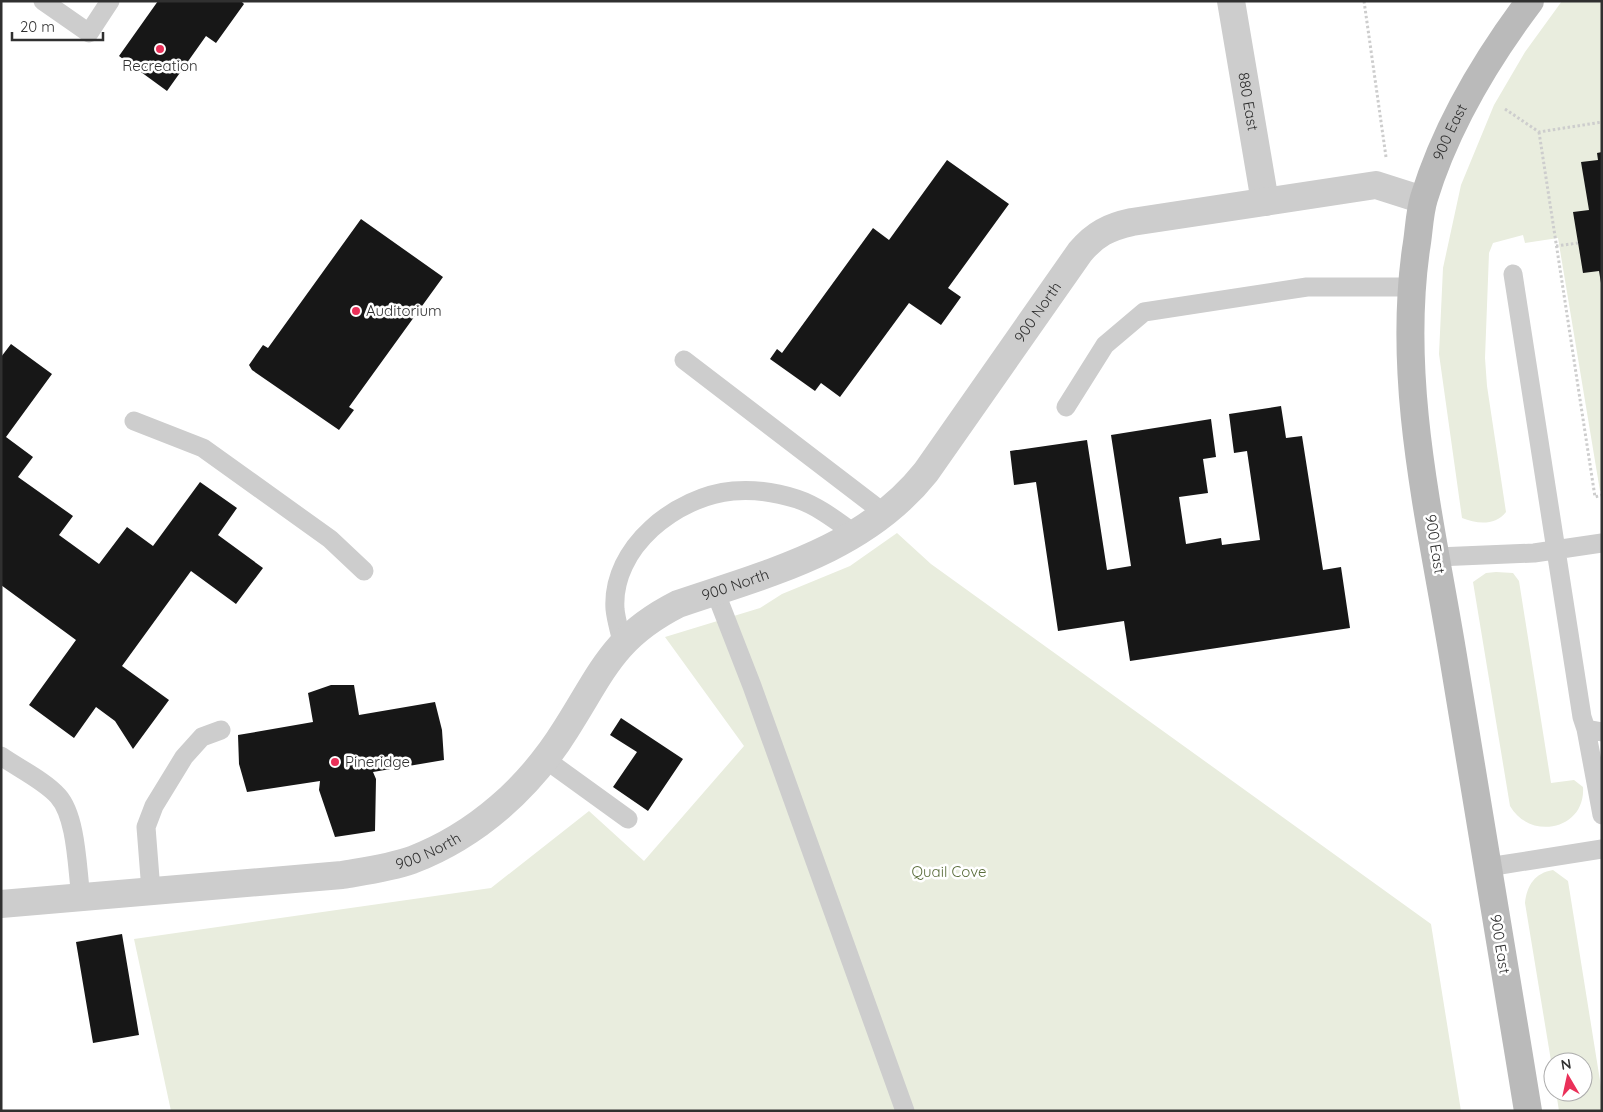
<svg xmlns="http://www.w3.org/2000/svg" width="1603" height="1112" font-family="Quicksand,sans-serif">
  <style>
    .green { fill: #e9edde }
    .building { fill: #171717 }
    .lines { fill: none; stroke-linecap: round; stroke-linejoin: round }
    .path { stroke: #cdcdcd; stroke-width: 3; stroke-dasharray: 2.5 2.5; stroke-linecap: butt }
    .lane { stroke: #cdcdcd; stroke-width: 19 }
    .street { stroke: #cdcdcd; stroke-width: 28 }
    .secondary { stroke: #bababa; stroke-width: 28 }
    .poi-dot { fill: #ea3059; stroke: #fff; stroke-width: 2 }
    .labels { text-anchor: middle; stroke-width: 5; stroke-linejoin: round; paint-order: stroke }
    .poi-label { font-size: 15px; fill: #303030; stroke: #fff; text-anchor: start }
    .street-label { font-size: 15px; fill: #303030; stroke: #fff }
    .park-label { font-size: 15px; fill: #5b6e3c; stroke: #fff }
  </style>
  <rect width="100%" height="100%" fill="#fff"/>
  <!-- green -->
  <path class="green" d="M1562,1h40v489l-2,1 -42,-253 -33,5 -2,-8 -30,8 -4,10 -4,105 2,28 19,126c-11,14 -29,12 -44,6l-23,-164 4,-86 18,-83 33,-80 31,-53z
    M897,533l34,31 500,360 30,187h-1290l-37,-172 357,-51 98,-77 55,50 100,-115 -79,-109 95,-29 22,-14 68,-28z
    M1496,572l17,1 6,8 32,202 23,-3 9,7c3,43 -53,54 -73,19l-37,-224 13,-9z
    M1553,870l15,11 34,212v18h-43l-3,-19h27v-30h-30v11l-28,-170c2,-18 10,-30 28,-33z"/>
  <!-- building -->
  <path class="building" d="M158,1h83l3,3 -28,39 -10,-7 -39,55 -48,-35z
    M1602,152v131h-1l-2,-12 -16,2 -10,-61 16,-2 -8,-48 17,-2 -1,-7z
    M947,160l62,44 -61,84 13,9 -20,28 -32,-22 -69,94 -19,-14 -6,8 -45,-32 7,-10 5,4 91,-125 16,12z
    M361,219l82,58 -94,130 5,3 -15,20 -87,-60 -3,-5 14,-20 5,3z
    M11,344l41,30 -46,63 27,20 -15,20 55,39 -14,19 40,29 28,-37 26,19 47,-64 37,26 -19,27 45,33 -27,36 -45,-33 -69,95 47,34 -36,49 -18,-28 -19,-14 -22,31 -45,-33 47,-65 -75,-55v-228z
    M1281,406l5,32 16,-2 21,134 18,-3 9,61 -220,33 -6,-40 -66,10 -22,-149 -22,3 -4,-34 77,-11 20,130 24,-4 -20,-131 100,-16 5,38 -13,2 5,34 -29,4 7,47 35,-6 1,7 38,-5 -13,-89 -13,2 -5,-39z
    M331,685h23l5,30 76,-13 7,28 2,30 -71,12 3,7 -1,52 -40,6 -16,-47 1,-9 -73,11 -8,-28 -1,-29 75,-13 -5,-29z
    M621,718l62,41 -35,52 -35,-24 24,-35 -27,-17z
    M122,934l17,101 -46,8 -17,-101z"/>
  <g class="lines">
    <!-- path -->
    <path class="path" d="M1364,1l22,156
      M1505,109l34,23 63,-10
      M1539,132l56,365 7,-2
      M1556,246l22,-3"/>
    <!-- lane -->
    <path class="lane" d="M43,1l46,32 21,-32
      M1513,274l69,443 4,12 16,3
      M684,360l200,153
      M1066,407l39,-62 39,-33 163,-25h104
      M134,421l69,27 127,91 34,32
      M1437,557l97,-4 68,-10
      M715,591l37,95 153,425
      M622,642c-2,-10 -6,-22 -7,-33 -4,-62 62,-113 118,-118 21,-2 45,2 64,8 21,7 40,22 58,35
      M1586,729l16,86
      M1,756c17,12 44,25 57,40 19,21 19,74 23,101
      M545,759l83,60
      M1488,867l114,-18
      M151,891l-5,-64 8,-21 30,-49 18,-20 19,-7"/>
    <!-- street -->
    <g class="street">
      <path id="s1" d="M1231,1l34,201"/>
      <path id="s2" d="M1,904l341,-29c23,-4 47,-7 70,-15 65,-25 118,-73 154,-131 37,-58 47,-92 112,-125 91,-31 186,-54 248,-132l154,-220c15,-18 29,-25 52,-30l244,-37 47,15"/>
    </g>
    <!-- secondary -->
    <path class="secondary" id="s3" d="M1528,1111c-25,-154 -51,-308 -76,-461 -22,-132 -55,-267 -36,-401 3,-16 3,-35 8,-51 22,-72 61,-137 106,-197"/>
  </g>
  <!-- markers -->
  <g class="poi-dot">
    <circle cx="160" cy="49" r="5"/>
    <circle cx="356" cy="311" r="5"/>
    <circle cx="335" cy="762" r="5"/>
  </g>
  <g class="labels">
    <!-- poi labels -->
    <g class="poi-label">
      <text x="160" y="71" text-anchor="middle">Recreation</text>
      <text x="366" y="316">Auditorium</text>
      <text x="345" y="767">Pineridge</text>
    </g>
    <!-- street labels -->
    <g class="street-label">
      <text dy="5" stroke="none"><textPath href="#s1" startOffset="102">880 East</textPath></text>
      <text dy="5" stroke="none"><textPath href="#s3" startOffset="994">900 East</textPath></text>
      <text dy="5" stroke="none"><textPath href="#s2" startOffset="1271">900 North</textPath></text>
      <text transform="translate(1435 544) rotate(81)" y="5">900 East</text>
      <text dy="5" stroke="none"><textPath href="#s2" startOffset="851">900 North</textPath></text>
      <text dy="5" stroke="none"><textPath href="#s2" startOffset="432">900 North</textPath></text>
      <text transform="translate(1500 944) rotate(81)" y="5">900 East</text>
    </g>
    <!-- park labels -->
    <g class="park-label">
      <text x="949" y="877">Quail Cove</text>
    </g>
  </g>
  <!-- border -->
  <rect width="1603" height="1112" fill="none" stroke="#303030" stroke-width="5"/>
  <!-- north arrow -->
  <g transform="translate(1568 1077) rotate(351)"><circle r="24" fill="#ffffff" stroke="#acacac"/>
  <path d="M0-4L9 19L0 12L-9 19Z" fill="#ea3059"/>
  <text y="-8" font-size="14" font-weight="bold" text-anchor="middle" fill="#303030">N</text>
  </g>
  <!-- scale -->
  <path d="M12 32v8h91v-8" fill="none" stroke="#303030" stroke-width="2.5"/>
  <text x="20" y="32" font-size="15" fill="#303030" stroke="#ffffff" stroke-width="4" paint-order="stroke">20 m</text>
</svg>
